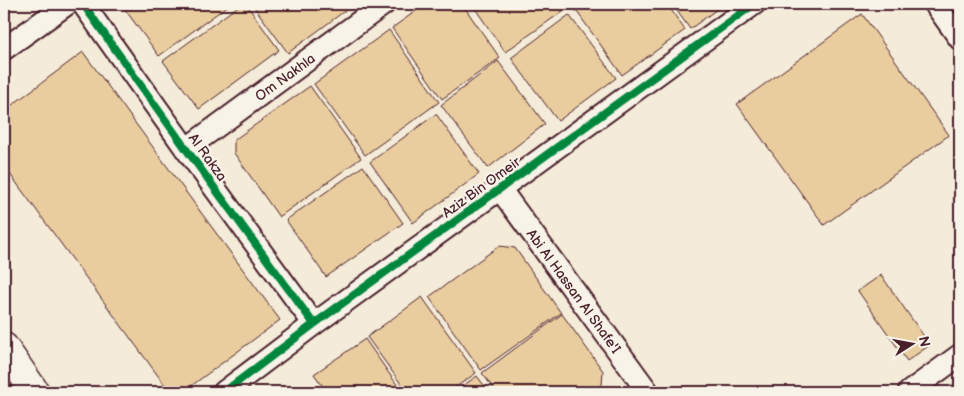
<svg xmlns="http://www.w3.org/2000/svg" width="964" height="396" font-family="'Balsamiq Sans',sans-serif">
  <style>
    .building { fill: #e9cd9e; stroke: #4a1f2b }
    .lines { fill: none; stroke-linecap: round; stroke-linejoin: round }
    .street-casing { stroke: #4a1f2b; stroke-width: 25 }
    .secondary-casing { stroke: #4a1f2b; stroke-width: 31 }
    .street { stroke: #f7f3e8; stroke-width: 21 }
    .secondary { stroke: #f7f3e8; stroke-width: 28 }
    .cycleway-casing { stroke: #f7f3e8; stroke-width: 11 }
    .cycleway { stroke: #00873e; stroke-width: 8 }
    .labels { text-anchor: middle; stroke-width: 4.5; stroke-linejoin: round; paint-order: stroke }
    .street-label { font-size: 14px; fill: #4a1f2b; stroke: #f7f3e8 }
  </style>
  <rect width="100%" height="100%" fill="#f4ebd9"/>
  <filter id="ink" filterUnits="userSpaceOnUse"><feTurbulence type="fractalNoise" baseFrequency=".02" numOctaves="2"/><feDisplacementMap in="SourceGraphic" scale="10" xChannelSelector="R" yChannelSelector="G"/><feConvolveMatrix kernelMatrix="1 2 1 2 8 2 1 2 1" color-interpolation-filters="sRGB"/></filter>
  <g filter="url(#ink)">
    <!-- building -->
    <path class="building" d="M121,4h109l-71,52z
      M241,4h5l33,46 -80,59 -36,-48z
      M252,4h102l-66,49z
      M426,4h36l38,54 -58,41 -50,-71z
      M472,4h86l5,7 -58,41z
      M583,4h84l18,26 -63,45 -47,-66z
      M672,4h52l-34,25z
      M862,14l87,121 -125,90 -87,-121z
      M569,15l47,63 -58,43 -47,-63z
      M389,30l50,72 -74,53 -51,-71z
      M83,52l197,268 -97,72h-13l-166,-226v-55z
      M498,61l47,63 -57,44 -47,-63z
      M310,86l51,72 -82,59 -45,-64v-13z
      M436,114l43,60 -66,49 -43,-61z
      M363,166l40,57 -77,54 -40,-57z
      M499,246l16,2 46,65 -80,57 -52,-73z
      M881,275l49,70 -23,16 -49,-70z
      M422,297l54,76 -27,19h-42l-40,-55z
      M562,314l41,57 -1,14 -10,7h-96l-14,-19z
      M365,339l37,53h-75l-13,-18z
      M477,376l12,16h-35z"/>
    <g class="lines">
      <!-- street casing -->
      <g class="street-casing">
        <path id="street" d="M83,4l103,145 128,175
          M935,4l25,35
          M4,49l63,-45
          M186,149l198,-145
          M500,189l148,203
          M224,392l90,-68 440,-320
          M909,392l51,-37"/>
      </g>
      <!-- secondary casing -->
      <g class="secondary-casing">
        <path id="secondary" d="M4,347l31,45"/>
      </g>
      <!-- street -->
      <use href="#street" class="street"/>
      <!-- secondary -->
      <use href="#secondary" class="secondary"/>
      <!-- cycleway casing -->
      <g class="cycleway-casing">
        <path id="cycleway" d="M83,4l103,145 128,175
          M224,392l90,-68 440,-320"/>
      </g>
      <!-- cycleway -->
      <use href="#cycleway" class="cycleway"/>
    </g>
  </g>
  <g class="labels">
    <!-- street labels -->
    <g class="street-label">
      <text transform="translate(285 77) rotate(-36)" y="5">Om Nakhla</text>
      <text transform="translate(208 157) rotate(54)" y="5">Al Rakza</text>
      <text transform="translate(481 187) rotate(-36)" y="5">Aziz Bin Omeir</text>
      <text transform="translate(574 291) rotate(54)" y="5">Abi Al Hassan Al Shafe'I</text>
    </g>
  </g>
  <!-- margin -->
  <rect width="964" height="396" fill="none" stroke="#f7f3e8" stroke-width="20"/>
  <rect x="10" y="10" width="944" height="376" fill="none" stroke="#4a1f2b" stroke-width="2" filter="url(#ink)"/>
  <!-- north arrow -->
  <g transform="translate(912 344) rotate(79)" stroke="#f7f3e8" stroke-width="4" paint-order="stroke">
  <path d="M0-4L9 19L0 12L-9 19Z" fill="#4a1f2b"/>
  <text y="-8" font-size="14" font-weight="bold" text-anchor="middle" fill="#4a1f2b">N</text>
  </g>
</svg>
